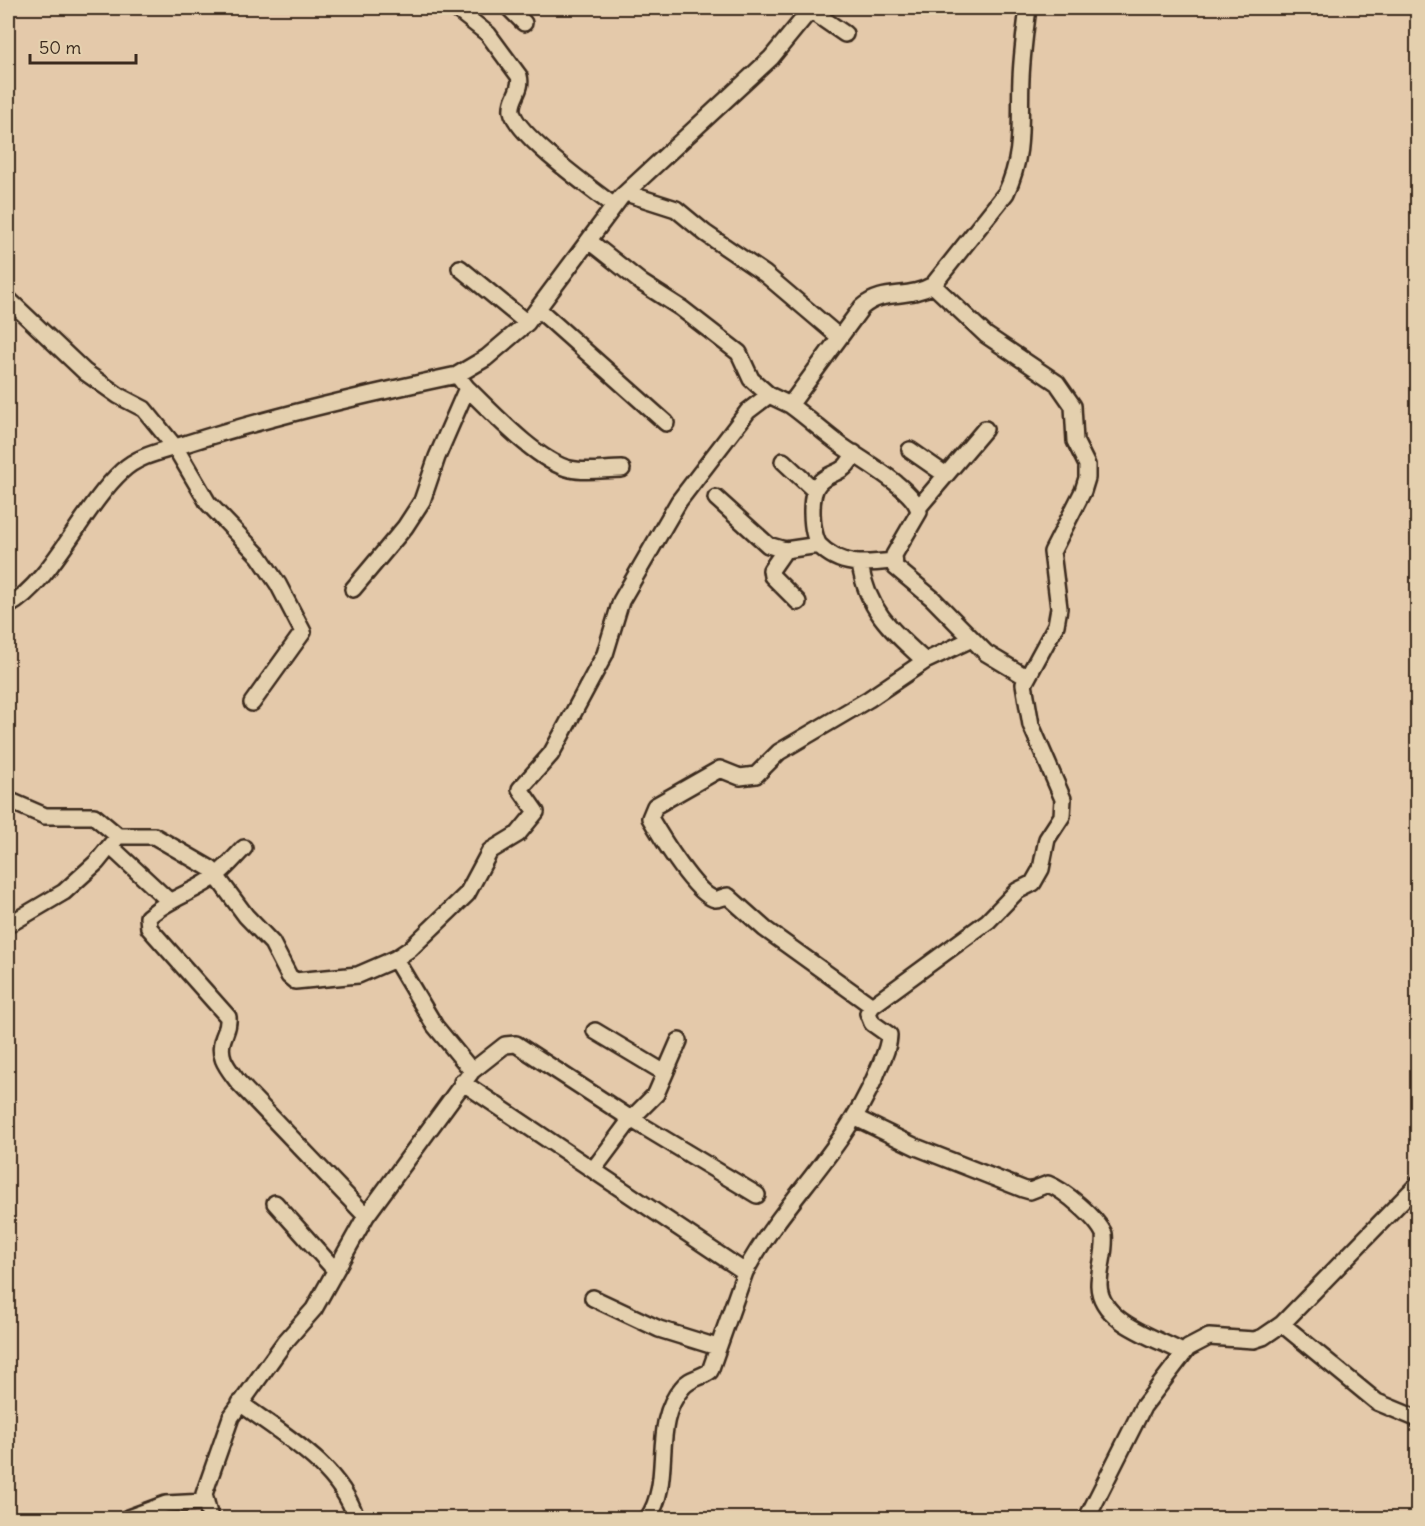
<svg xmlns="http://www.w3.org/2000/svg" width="1425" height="1526" font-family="Delius,sans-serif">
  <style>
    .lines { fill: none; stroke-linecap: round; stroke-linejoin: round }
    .minor-casing { stroke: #3b2a1e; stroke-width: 20 }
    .minor { stroke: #e4d0ae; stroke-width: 15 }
  </style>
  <rect width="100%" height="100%" fill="#e4c9aa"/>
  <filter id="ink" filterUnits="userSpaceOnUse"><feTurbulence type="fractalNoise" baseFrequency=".0167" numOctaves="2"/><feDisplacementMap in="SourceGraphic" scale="12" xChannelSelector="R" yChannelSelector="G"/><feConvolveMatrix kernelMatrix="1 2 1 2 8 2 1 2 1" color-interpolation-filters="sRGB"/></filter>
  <g filter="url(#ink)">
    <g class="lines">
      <!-- minor casing -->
      <g class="minor-casing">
        <path id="minor" d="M455,8l33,26 31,42c4,14 -9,22 -7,35 4,24 81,79 102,95
          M509,8l15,15
          M810,10l35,24
          M626,193l50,16 29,24 60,41 73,62
          M589,241l53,42 39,25 58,45 12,26 18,16 21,10
          M460,268l67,55
          M8,299l77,73 34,24 25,13 31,38 33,56 51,53 19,28 25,48 -51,71
          M538,309l128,114
          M467,388c24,23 71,74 103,81 16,4 35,0 52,0
          M910,450l36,25
          M783,461l31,29
          M716,498l52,47 17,5 34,-5c21,22 46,19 74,16
          M918,508l67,-79
          M819,545c-8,-12 -11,-52 1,-63 14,-13 24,-6 34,-29
          M785,550l-14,20 1,6 26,26
          M860,564c7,46 32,67 65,97
          M353,589l52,-62 17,-26 15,-44 30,-69 -10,-13
          M8,606c43,-23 75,-99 114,-135 18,-17 43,-20 66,-28 88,-28 179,-49 269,-68l29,-17 41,-35 94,-126 150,-139 41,-50
          M1026,677l-40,-24 -54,-55 -37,-31 -1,-12 25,-43c-3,-22 -59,-53 -77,-66 -18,-13 -34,-28 -52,-41l72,-98c22,-19 45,-7 71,-22l73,-92c19,-40 13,-72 15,-115 1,-24 4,-47 7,-70
          M8,800l37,16h49l24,20h36l57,33 35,47 26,27 17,33 6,5 63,-6 37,-16
          M110,846l59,55
          M244,848c-9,9 -17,19 -27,27 -21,17 -48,23 -69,42l1,11 79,89c1,10 -2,13 -5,22 -6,18 5,29 15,43l128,134
          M8,925l56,-33 33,-30 21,-26
          M872,1006l-107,-77 -37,-33c-4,0 -9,4 -13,3 -19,-4 -55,-64 -65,-81l5,-12 65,-37 20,8 16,-2 23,-23 90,-53 56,-38 47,-22
          M595,1031l70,42
          M472,1071l33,-26 11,-1 115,75 126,76
          M462,1082l283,190c38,-71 98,-119 131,-197 5,-13 13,-26 13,-40l-17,-12 -4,-10 4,-7 116,-85 29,-30 16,-8 8,-14 6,-30 15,-23 1,-17 -32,-74 -7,-41 32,-59 3,-17 -7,-56 31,-61 4,-13v-13l-12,-24 -2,-35 -16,-23 -71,-48 -53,-50
          M856,1118l60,29 107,42 7,2 18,-7c16,6 49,34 56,50 2,18 -5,34 -5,51 1,38 58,53 85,68
          M593,1170l38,-51 25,-25 23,-53
          M275,1203l60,67
          M593,1298l66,31 58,18
          M1282,1324l95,78 41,17
          M240,1403c42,31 100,63 116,115
          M128,1518l38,-14 39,-2
          M210,1518l-6,-24 27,-77 53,-74 30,-34 52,-93 106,-145 -37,-45 -40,-67 15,-10 57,-55 23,-43 28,-17 18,-22 -16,-23 31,-35 12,-22 42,-78 16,-53 58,-100 69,-90 21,-16
          M648,1518c26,-38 2,-93 34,-130 7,-10 19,-10 28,-17l35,-99
          M1087,1518l56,-111 45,-59 21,-11 45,3 9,-3 19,-13 136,-140"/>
      </g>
      <!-- minor -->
      <use href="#minor" class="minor"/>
    </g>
  </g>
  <!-- margin -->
  <rect width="1425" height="1526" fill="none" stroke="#e4d0ae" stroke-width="30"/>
  <rect x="15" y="15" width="1395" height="1496" fill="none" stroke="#3b2a1e" stroke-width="2" filter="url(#ink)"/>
  <!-- scale -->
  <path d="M30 54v9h106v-9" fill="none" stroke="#3b2a1e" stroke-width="3"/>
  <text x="39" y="54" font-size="18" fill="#3b2a1e" stroke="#e4d0ae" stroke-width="4.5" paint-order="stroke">50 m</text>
</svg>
